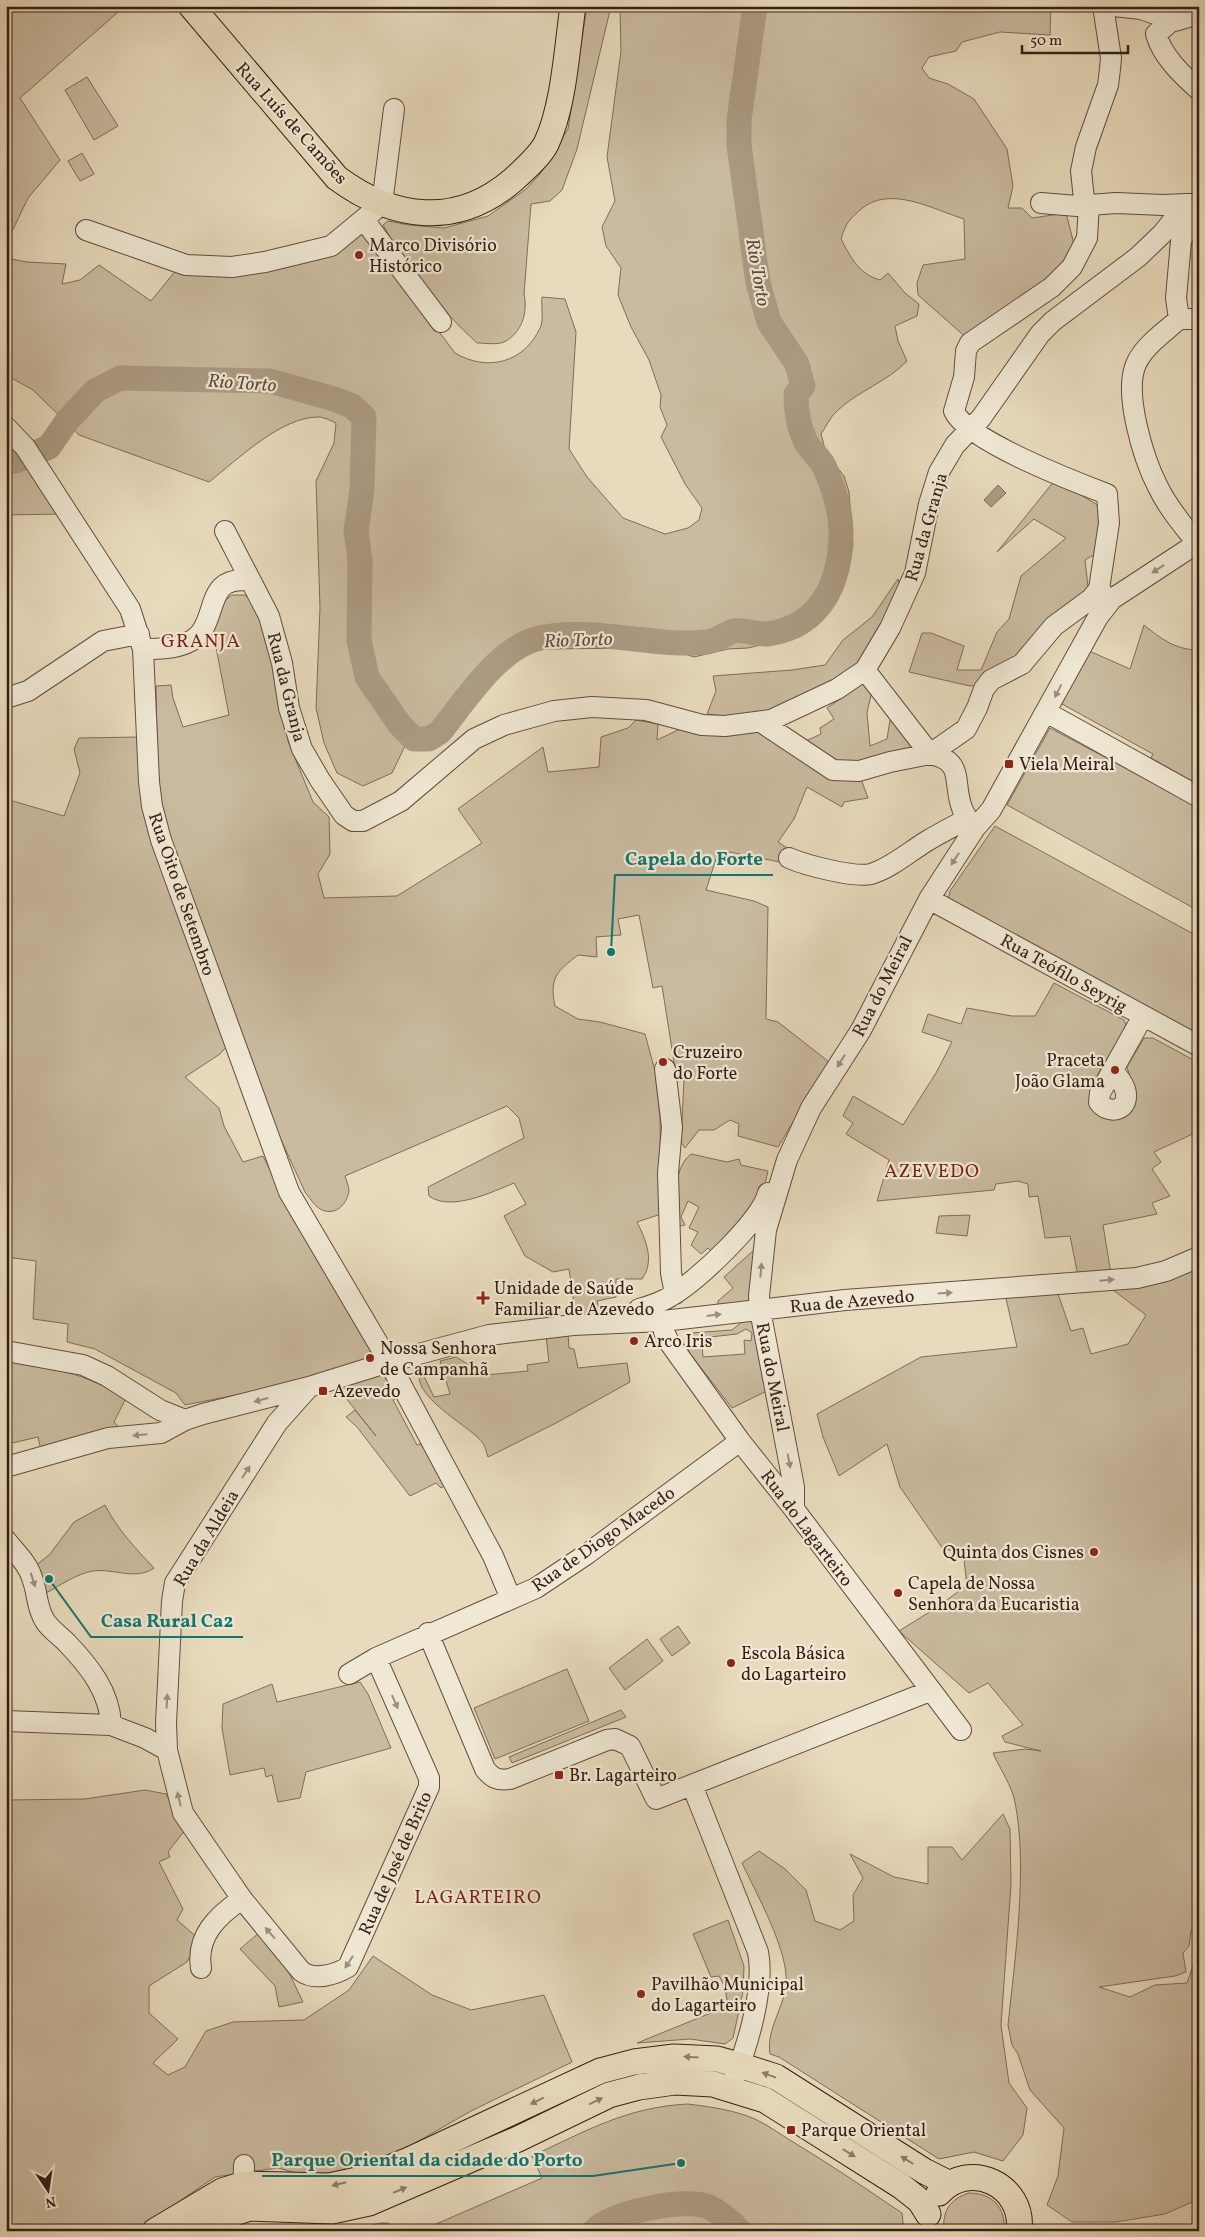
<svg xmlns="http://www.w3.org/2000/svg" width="1205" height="2237" font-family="Vollkorn,serif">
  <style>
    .green { fill: #cabba0; stroke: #806c5a }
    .water { fill: #ac9b84; stroke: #7d6958 }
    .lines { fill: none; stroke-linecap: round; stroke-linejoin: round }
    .river { stroke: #ac9b84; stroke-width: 25 }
    .minor-casing { stroke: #634d3f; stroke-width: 22 }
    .major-casing { stroke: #371e15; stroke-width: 27 }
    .minor { stroke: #f0e8d4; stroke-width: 20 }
    .major { stroke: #e8dbbd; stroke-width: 25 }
    .oneway { fill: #9d8d7e }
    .oneway2 { fill: #907c69 }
    .poi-dot { fill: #8f2418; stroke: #f0e8d4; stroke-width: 2 }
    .labels { text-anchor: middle; stroke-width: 4.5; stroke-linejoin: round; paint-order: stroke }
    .street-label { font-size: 18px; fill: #371e15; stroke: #f0e8d4 }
    .poi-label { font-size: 18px; fill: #371e15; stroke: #f0e8d4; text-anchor: start }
    .water-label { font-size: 19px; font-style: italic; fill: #604a3c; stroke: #f0e8d4 }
    .neighbourhood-label { font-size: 19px; letter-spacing: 1px; fill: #7a1f14; stroke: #f0e8d4 }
    .leader { fill: none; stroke: #0f766e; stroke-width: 2 }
    .callout-dot { fill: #0f766e; stroke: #f0e8d4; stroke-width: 2 }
    .callout-label { font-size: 19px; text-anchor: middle; font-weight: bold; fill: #0f766e; stroke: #f0e8d4; stroke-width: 4.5; stroke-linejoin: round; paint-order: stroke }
  </style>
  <rect width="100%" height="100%" fill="#e8dbbd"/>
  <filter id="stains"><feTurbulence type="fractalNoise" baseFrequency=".004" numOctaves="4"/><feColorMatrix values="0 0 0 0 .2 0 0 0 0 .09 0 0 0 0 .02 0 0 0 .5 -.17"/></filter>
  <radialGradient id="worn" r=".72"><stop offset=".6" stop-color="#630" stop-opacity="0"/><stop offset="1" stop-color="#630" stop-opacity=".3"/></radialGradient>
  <!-- green -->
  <path class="green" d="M6,6h119l-105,92 40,62 -32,38 -22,46z
    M587,6h24l-34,143 -15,41 -12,11 -19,3 -7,90c4,18 -2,39 -20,48 -6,3 -20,1 -27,1 -37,-34 -70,-74 -94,-118l5,-4 21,4 35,3 44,-12 37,-26 15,-16 28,-45z
    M623,6h428l-1,29 -50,-3 -38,10 -6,9 -27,6 -7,11 7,10 19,6 26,15 33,50 6,37 -5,22h14l10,10 34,-5 9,35 -17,26 -89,66 -51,-45 -1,-12 6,-18 42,-6 -1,-40c-32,-10 -75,-35 -104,-9 -12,11 -14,13 -19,29 10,19 18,35 39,41l8,-7 17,20 14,11 -2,12 -22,10 3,15 9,20c-20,21 -49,30 -70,50 -7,6 -11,16 -16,23l5,19 18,23 5,16 4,53 -7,34 -15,28 -11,12 -22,17 -50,12 -20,1 -34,8 -22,-7 -22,-2 -107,1 -21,4 -20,13 -38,49 -29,29 -30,2 -13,27 -29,13 -26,-13 -13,-30 -8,-35 4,-100 -4,-127 18,-38 2,-20c-5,-2 -12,-6 -18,-6 -37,0 -81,43 -109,65l-130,-47 -46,-45 -27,-15v-117l21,4 39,2 -4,20 18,-4 19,-15 52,36 26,-32 36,6 149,-46 93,124c32,19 69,10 85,-25 4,-7 1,-22 2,-31l23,2 11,33 -7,117 18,28 36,41 42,16 23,-6 11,-8 3,-12 -17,-24 -24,-47 6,-12 -7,-18 1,-12 -12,-35 -18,-33 -13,-32 3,-27 -15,-22 -4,-19 13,-26 -8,-44 14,-106 -1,-41z
    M87,77l31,49 -24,14 -29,-50z
    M82,153l12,21 -14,7 -12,-20z
    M6,438l55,76 -55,1z
    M1055,480l41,24 6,10v36l-17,10 4,35 -68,64 -40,26 -11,1 -61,-14 13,-39h9l33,13 -7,24h24l16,-38 12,-13 12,-43 45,-38 -32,-19 -37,33z
    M898,579l3,11 -44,75 -20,16 -61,32 -31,5 -38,-4 9,-23 -3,-15 79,-6 33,-5 18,-25 29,-23z
    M232,595h13l13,13 21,70 9,63 25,61 16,15 1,37 -12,20 6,24 73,-2 85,-53 -24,-34 85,-62 5,25 51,-5 2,-30 27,-9 8,-8 22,4 -1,16 23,-11 39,6 45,-3 97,47 7,19 -24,4 -2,5 -35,-20 -13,32 -16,23 14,9 -7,12 -66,-13 -13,40 48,11 14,6 -2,112 12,3 51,40 -51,85 -40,-11 1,-12 -9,-4 -16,10h-15l-14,18 -4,-6 3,-62 -7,1 -15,-95 -9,2 -14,-73 -21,4 3,16 -25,2 1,20 -19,-2c-21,16 -29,23 -23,51l23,13 22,3 45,12 10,37 5,47 1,96 -24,8c9,18 18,39 5,57h-26v18l-19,4 4,15 -25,2 -7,-49 -16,3 -28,-16 -21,-40 22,-12 -12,-21c-22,9 -63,29 -85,13l-1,-9 96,-49 -5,-20 -12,-12 -162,70c1,4 4,10 4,15 -2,12 -11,23 -24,20 -9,-2 -15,-13 -20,-19l-43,-94 -96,-269 -8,-41 -2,-102 15,-1 2,13 10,29 46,-12 -14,-73h-7l15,-40z
    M1144,625c17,14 32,25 55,25v135l-48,-27 2,-4 -91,-50 25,-54 43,19z
    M865,682l6,13 -4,18 3,33 17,-7 3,-19 4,-2 27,35 -78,15 -54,-31 19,3 13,-6 -1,-6 14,-9 -7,-11z
    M1050,728l149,79v104l-192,-106z
    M139,737l87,310 -6,7 -35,23 34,31 5,18 19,36 20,-6 42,83 65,111v8l-88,28 -97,19 -9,-12 -70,-38 -11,-6 -28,-7 1,-18 -35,-5 3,-58 -30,-4v-458l58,17 16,-43 -6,-24 5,-11z
    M995,826l204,111v101l-251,-138 2,-9z
    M1054,983l70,37 2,5c-8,25 -45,58 -32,83l41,-15 -8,-26 17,-29h9l46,25v68l-45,21 7,10 -9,7 18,27 -18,7 5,11 -54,11 8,49 -33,2 -8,-40 -25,2 -7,-42 -9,1 -1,-13 -10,-3 -22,3 -2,6 -117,11 12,-41 -43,-26 7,-11 -10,-7 10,-20 50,29 33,-52 16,-31 -30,-10 6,-18 33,10 6,-16 45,8h23z
    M691,1154l36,8 12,-3 2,6 27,6 -5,21 -49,62 -6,-6 -7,6 -10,-9 7,-13 -9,-4 10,-21 -11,-6 -7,16 4,8 -8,2c0,-24 -6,-57 14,-73z
    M970,1215l-3,21 -31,-3 3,-17z
    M755,1249l-1,51 -36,6v-5l15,-13 -9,-11z
    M1199,1266v663l-8,2 -2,15 -6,7 3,19 -11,4 -76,11 31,10 25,-12 32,-2 9,-26 3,4v238l-34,15 -49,8h-44l-25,-17 11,-29 6,-48 -34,-38 -12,-36 -6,-9 -4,-20c7,-67 20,-157 7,-223 -3,-16 -15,-33 -22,-49l32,-4 16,2 -36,-9 -3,-6 21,-11 -35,-42 -19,10 -70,-62 40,-25 28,-21 -4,-33 -20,-3 -43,-62 -13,-43 -48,32 -16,-39 -6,-23 104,-57 96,-10 -12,-53 52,-3 14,40 12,-3 8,26 37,-10 18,-29 -37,-28z
    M753,1320l18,69 -39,19 -44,-57 3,-5 11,-2 1,13 42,-3 -1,-14 7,1 1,-8 -6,-4 -9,5 -45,5 -1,-6 41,-3 11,-9z
    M568,1333l1,15 5,1 4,19 49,-5 3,19 -74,41 -68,34c-2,-5 -3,-12 -6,-15 -12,-16 -74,-47 -61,-72l13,27 16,-3 -10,-33 16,-4 30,18 42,-4 -1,-6 22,-3 -3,-26z
    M6,1358c45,9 80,16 120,40l-12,24 7,8 -80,21 -3,-14 -30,7z
    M379,1373l8,2 12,22 -6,3 24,45 7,-2 20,43 -3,2 -5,-5 -26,13 -53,-69 -11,-10 9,-7 21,26 -38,-48z
    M105,1505c13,25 30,43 49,63 -18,13 -41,0 -61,3 -17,3 -32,14 -47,22l-13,-25 17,-14 24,-32z
    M678,1626l12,17 -18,13 -12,-17z
    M647,1639l16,22 -38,29 -16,-22z
    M567,1669l22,52 -94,38 -21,-51z
    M360,1682l8,12 23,54 -85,24 -6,26 -22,4 -6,-27 -6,2 -2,-9 -34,7 -8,-47 1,-24 49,-20 5,18z
    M621,1710l5,7 -114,46 -3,-6z
    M145,1790l21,4 19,36 -17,22 2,5 -11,5 24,47 -6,11 22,19 -12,23 -38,24v27l29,26 -25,24 15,12 17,-8 21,-36 27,-9 71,-2 45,-30 24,-34 59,39 39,15 73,-15 28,67 -101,49 -68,39 -48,16 -41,12 -36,-10 -63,9 -79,54h-130v-431l79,-1z
    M1003,1814l7,15 1,55 -10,141 8,58 18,25 -4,27 -20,26 -29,-9 -35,7 -160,-102 -9,-3c-4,-25 14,-46 16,-70 3,-33 -30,-91 -44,-121l17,-12 26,18 21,21 9,31 25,9 14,-9 -1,-26 10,-17 -13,-24 44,23 34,7v-37h24l10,13z
    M728,1920l16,46 -1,26 -10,46 -8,6 -35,-5 -53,4 91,-37 -3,-19 -6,-11 -8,1 -18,-43z
    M260,1932l19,20 24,50 -24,5 -4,-21 -35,-37z
    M688,2104c23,3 46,6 67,15 15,7 29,18 43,26 36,22 70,45 104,68l2,18h-484l122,-53 -10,-22c54,-25 95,-49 156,-52z
    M969,2193c23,0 37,14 35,38h-60c-2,-20 6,-32 25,-38z
    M381,2223h7l7,8h-50z"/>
  <!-- water -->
  <path class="water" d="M998,485l8,8 -15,14 -7,-7z"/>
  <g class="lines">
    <!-- river -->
    <path class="river" d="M6,462l10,-1 33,-14 18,-26 28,-30 25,-13 150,3 64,18 18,7 12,11 -2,73 -6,41 4,29 -1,80 8,37 33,48 14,14h15l11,-7c25,-31 57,-82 96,-93 51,-14 118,9 170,3 11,-1 18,-8 28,-11 10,-2 23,4 34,3 54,-8 73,-53 73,-102 0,-22 -8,-46 -17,-66 -5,-9 -13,-15 -18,-24 -8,-15 -10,-32 -10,-48l7,-8 -6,-22 -28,-42 -11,-39 -19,-138v-25l16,-114
      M594,2231c16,-19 93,-34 115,-24 12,6 22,15 31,24"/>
    <!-- minor casing -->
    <g class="minor-casing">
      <path id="minor" d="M1103,6l8,52 -1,11 -2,16 -22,62 -5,24 3,28 5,6 -2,33 -15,29 -20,20 -82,56 -4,8 -2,26 -10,34c12,29 121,71 153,83l2,29 -10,66 10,12
        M1114,6l27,3 34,12 24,-7
        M1169,20l-2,5 -11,9c6,22 26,41 43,56
        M1041,203l36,3 39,-3 47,2 23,-1
        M364,220l77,102
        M86,230l100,35 46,2 33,-5 66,-16 51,-42 12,-95
        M1179,319h20
        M6,427l19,20 105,162 13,40 6,133 3,24 9,34 128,352 100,170 104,194 18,43
        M225,531l44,85 13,47 7,45 13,41 18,31 24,35 9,6h10l38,-20 73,-62 30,-14 50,-14 38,-4 54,3 56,15 23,1 46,-6 66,-31 28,-19 25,-42 25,-55 14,-69 10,-32 16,-27 26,-27 59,-84 13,-13 85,-64 24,-23 24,-30h13
        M1197,543c-14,-18 -29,-35 -39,-56 -14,-27 -36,-96 -21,-125 8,-17 29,-31 42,-43l-3,-21 5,-57 18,-39
        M143,649c15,0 33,0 46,-7 33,-16 11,-69 62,-61
        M865,670l65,84c34,7 23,26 31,51 2,9 8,16 14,23
        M6,698l22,-7 75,-50 36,-7
        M1046,712l153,85
        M761,722l72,48 26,1 31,-9 40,-8 36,-25 11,-21 7,-19 7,-9 31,-16 32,-38 38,-28 7,-9
        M789,858c16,7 65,20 82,16 20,-6 38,-22 56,-33 13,-8 27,-15 40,-22
        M929,899l270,147
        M665,1069l7,58 -4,46 3,100 4,21
        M1113,1071c6,7 13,15 13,24 1,17 -19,19 -27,7l1,-9 43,-77
        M639,1309c11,-3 23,-7 32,-13 26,-15 90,-75 97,-103
        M665,1321l-1,11 5,10 71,99 54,68 167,221
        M6,1351l77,14 24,11 53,34 25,10
        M309,1387l-32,36 -102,160 -3,18 -6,122 1,27 16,63 59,86 59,72c13,10 34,4 47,-4l81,-180v-9l-53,-120
        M6,1467l102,-29 53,-5 24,-13 18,-6 106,-27 80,-25 100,-27 84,-10 90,-4 182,-21 292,-22 29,-7 33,-14
        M794,1509v-22l-34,-177 -1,-14 7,-66 21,-70 24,-52 50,-78 68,-131 46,-71 16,-18 107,-193 14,-18 87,-57
        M6,1540c9,12 22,23 26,38 6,15 4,29 13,43 5,8 15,15 22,22 22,23 43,49 44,82
        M428,1633l57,136c7,9 13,12 25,10l97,-39 8,-1 15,7 26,53 274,-108
        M349,1674l27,-16 160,-70 51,-34 153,-113
        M6,1721l105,4 34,13 22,12
        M692,1785l66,167c7,35 -10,93 -24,127
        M201,1968c-5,-32 16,-52 41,-69
        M243,2198l1,-33
        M185,2231l31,-17"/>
    </g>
    <!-- major casing -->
    <g class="major-casing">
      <path id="major" d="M191,6l146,172c57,42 120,50 176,2 11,-10 26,-23 33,-36 18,-37 21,-97 27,-138
        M939,2193c30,-34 86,-8 80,38
        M155,2231l67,-40 22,-7 85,2 33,-7 47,-19 191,-89 34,-9 40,-5 43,2 22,6 37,12 148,94 26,13
        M204,2231l28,-17 18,-6 82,3 37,-8 149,-64 91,-44 30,-8 36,-5 38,2 52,16 136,86 19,15 8,13"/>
    </g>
    <!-- minor -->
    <use href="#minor" class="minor"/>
    <!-- major -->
    <use href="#major" class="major"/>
  </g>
  <!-- one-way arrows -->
  <defs><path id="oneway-solid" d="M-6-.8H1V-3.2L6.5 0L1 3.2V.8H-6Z" transform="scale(1.25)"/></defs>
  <g class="oneway">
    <use href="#oneway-solid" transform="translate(1158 569) rotate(147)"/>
    <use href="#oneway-solid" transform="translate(1058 691) rotate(118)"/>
    <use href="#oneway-solid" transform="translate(955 859) rotate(123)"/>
    <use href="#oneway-solid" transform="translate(841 1061) rotate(122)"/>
    <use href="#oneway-solid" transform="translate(761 1270) rotate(-85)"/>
    <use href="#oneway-solid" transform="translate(1107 1280) rotate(-5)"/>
    <use href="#oneway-solid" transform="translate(945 1293) rotate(-4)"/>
    <use href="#oneway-solid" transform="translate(714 1315) rotate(-7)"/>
    <use href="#oneway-solid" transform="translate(261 1400) rotate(165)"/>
    <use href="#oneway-solid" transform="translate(140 1435) rotate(175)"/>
    <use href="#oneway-solid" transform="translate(789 1461) rotate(79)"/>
    <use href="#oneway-solid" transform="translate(246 1472) rotate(-57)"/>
    <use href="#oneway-solid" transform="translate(33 1580) rotate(73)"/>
    <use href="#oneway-solid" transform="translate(167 1701) rotate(-87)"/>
    <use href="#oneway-solid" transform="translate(395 1702) rotate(66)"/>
    <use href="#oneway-solid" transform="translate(179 1799) rotate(-104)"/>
    <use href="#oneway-solid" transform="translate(270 1933) rotate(-131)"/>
    <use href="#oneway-solid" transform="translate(349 1962) rotate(123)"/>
  </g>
  <g class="oneway2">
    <use href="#oneway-solid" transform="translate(691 2057) rotate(-177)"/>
    <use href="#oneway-solid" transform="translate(769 2075) rotate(-160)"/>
    <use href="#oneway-solid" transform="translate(537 2101) rotate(154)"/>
    <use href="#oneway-solid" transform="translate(596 2101) rotate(-26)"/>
    <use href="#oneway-solid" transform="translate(849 2153) rotate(32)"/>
    <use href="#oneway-solid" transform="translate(907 2160) rotate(-148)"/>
    <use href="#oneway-solid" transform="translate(339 2184) rotate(167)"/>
    <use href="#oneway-solid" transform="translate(400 2190) rotate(-23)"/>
  </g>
  <!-- markers -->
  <g class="poi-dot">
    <circle cx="359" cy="255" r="5"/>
    <rect x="1004" y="759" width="10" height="10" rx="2.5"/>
    <circle cx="663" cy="1062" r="5"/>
    <circle cx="1115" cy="1070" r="5"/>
    <path d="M480.5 1290.5h5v5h5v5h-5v5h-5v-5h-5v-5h5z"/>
    <circle cx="634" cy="1341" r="5"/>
    <circle cx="370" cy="1358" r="5"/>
    <rect x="318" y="1386" width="10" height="10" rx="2.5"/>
    <circle cx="1094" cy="1552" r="5"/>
    <circle cx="898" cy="1593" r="5"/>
    <circle cx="731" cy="1663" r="5"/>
    <rect x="554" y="1770" width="10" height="10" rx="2.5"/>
    <circle cx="641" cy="1994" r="5"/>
    <rect x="786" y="2125" width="10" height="10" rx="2.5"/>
  </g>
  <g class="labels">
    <!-- street labels -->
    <g class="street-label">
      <text transform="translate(292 123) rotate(48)" y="6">Rua Luís de Camões</text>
      <text transform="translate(926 527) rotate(-74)" y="6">Rua da Granja</text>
      <text transform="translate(287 687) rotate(76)" y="6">Rua da Granja</text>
      <text transform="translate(182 894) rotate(71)" y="6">Rua Oito de Setembro</text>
      <text transform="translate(1064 973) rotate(29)" y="6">Rua Teófilo Seyrig</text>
      <text transform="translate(882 986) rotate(-63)" y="6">Rua do Meiral</text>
      <text transform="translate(852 1301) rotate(-5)" y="6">Rua de Azevedo</text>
      <text transform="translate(773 1377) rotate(79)" y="6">Rua do Meiral</text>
      <text transform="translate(807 1528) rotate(53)" y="6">Rua do Lagarteiro</text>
      <text transform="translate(206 1538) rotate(-59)" y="6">Rua da Aldeia</text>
      <text transform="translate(603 1539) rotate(-35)" y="6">Rua de Diogo Macedo</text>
      <text transform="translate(395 1863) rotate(-66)" y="6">Rua de José de Brito</text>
    </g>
    <!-- poi labels -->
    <g class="poi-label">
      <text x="369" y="251">Marco Divisório<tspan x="369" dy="21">Histórico</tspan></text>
      <text x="1019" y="770">Viela Meiral</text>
      <text x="673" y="1058">Cruzeiro<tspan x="673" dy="21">do Forte</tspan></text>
      <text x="1105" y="1066" text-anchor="end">Praceta<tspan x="1105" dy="21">João Glama</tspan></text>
      <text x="494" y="1294">Unidade de Saúde<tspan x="494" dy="21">Familiar de Azevedo</tspan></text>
      <text x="644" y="1347">Arco Iris</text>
      <text x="380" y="1354">Nossa Senhora<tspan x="380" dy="21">de Campanhã</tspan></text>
      <text x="333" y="1397">Azevedo</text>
      <text x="1084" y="1558" text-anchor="end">Quinta dos Cisnes</text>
      <text x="908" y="1589">Capela de Nossa<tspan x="908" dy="21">Senhora da Eucaristia</tspan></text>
      <text x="741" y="1659">Escola Básica<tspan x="741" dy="21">do Lagarteiro</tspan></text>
      <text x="569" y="1781">Br. Lagarteiro</text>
      <text x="651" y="1990">Pavilhão Municipal<tspan x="651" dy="21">do Lagarteiro</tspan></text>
      <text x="801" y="2136">Parque Oriental</text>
    </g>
    <!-- water labels -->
    <g class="water-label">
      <text transform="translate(759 272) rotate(80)" y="7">Rio Torto</text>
      <text transform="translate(242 382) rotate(4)" y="7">Rio Torto</text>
      <text transform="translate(578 639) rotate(-2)" y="7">Rio Torto</text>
    </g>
    <!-- neighbourhood labels -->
    <g class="neighbourhood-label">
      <text x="201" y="647">GRANJA</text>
      <text x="932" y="1177">AZEVEDO</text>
      <text x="478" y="1903">LAGARTEIRO</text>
    </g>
  </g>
  <!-- callouts -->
  <path class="leader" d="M611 952L615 875H773M49 1579L91 1637H243M681 2163L593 2176H262"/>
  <g class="callout-dot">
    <circle cx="611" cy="952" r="5"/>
    <circle cx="49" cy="1579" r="5"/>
    <circle cx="681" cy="2163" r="5"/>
  </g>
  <g class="callout-label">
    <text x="694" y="865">Capela do Forte</text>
    <text x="167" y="1627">Casa Rural Ca2</text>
    <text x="427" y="2166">Parque Oriental da cidade do Porto</text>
  </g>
  <!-- margin -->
  <rect width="1205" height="2237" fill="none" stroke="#e8dbbd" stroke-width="25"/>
  <rect x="8" y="8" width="1190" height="2222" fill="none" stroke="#371e15" stroke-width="2.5"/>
  <rect x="12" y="12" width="1180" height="2212" fill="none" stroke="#371e15"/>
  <!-- north arrow -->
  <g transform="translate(48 2190) rotate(167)" stroke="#f0e8d4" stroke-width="4" paint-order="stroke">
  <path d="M0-4L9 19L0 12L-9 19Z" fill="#371e15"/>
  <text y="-8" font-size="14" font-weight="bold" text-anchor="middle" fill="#371e15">N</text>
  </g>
  <!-- scale -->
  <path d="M1022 45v8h106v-8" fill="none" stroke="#371e15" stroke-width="2.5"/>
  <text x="1030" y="45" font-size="15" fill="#371e15" stroke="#f0e8d4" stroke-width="4" paint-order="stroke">50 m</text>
  <rect width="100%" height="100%" filter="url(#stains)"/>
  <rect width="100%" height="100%" fill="url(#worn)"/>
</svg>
